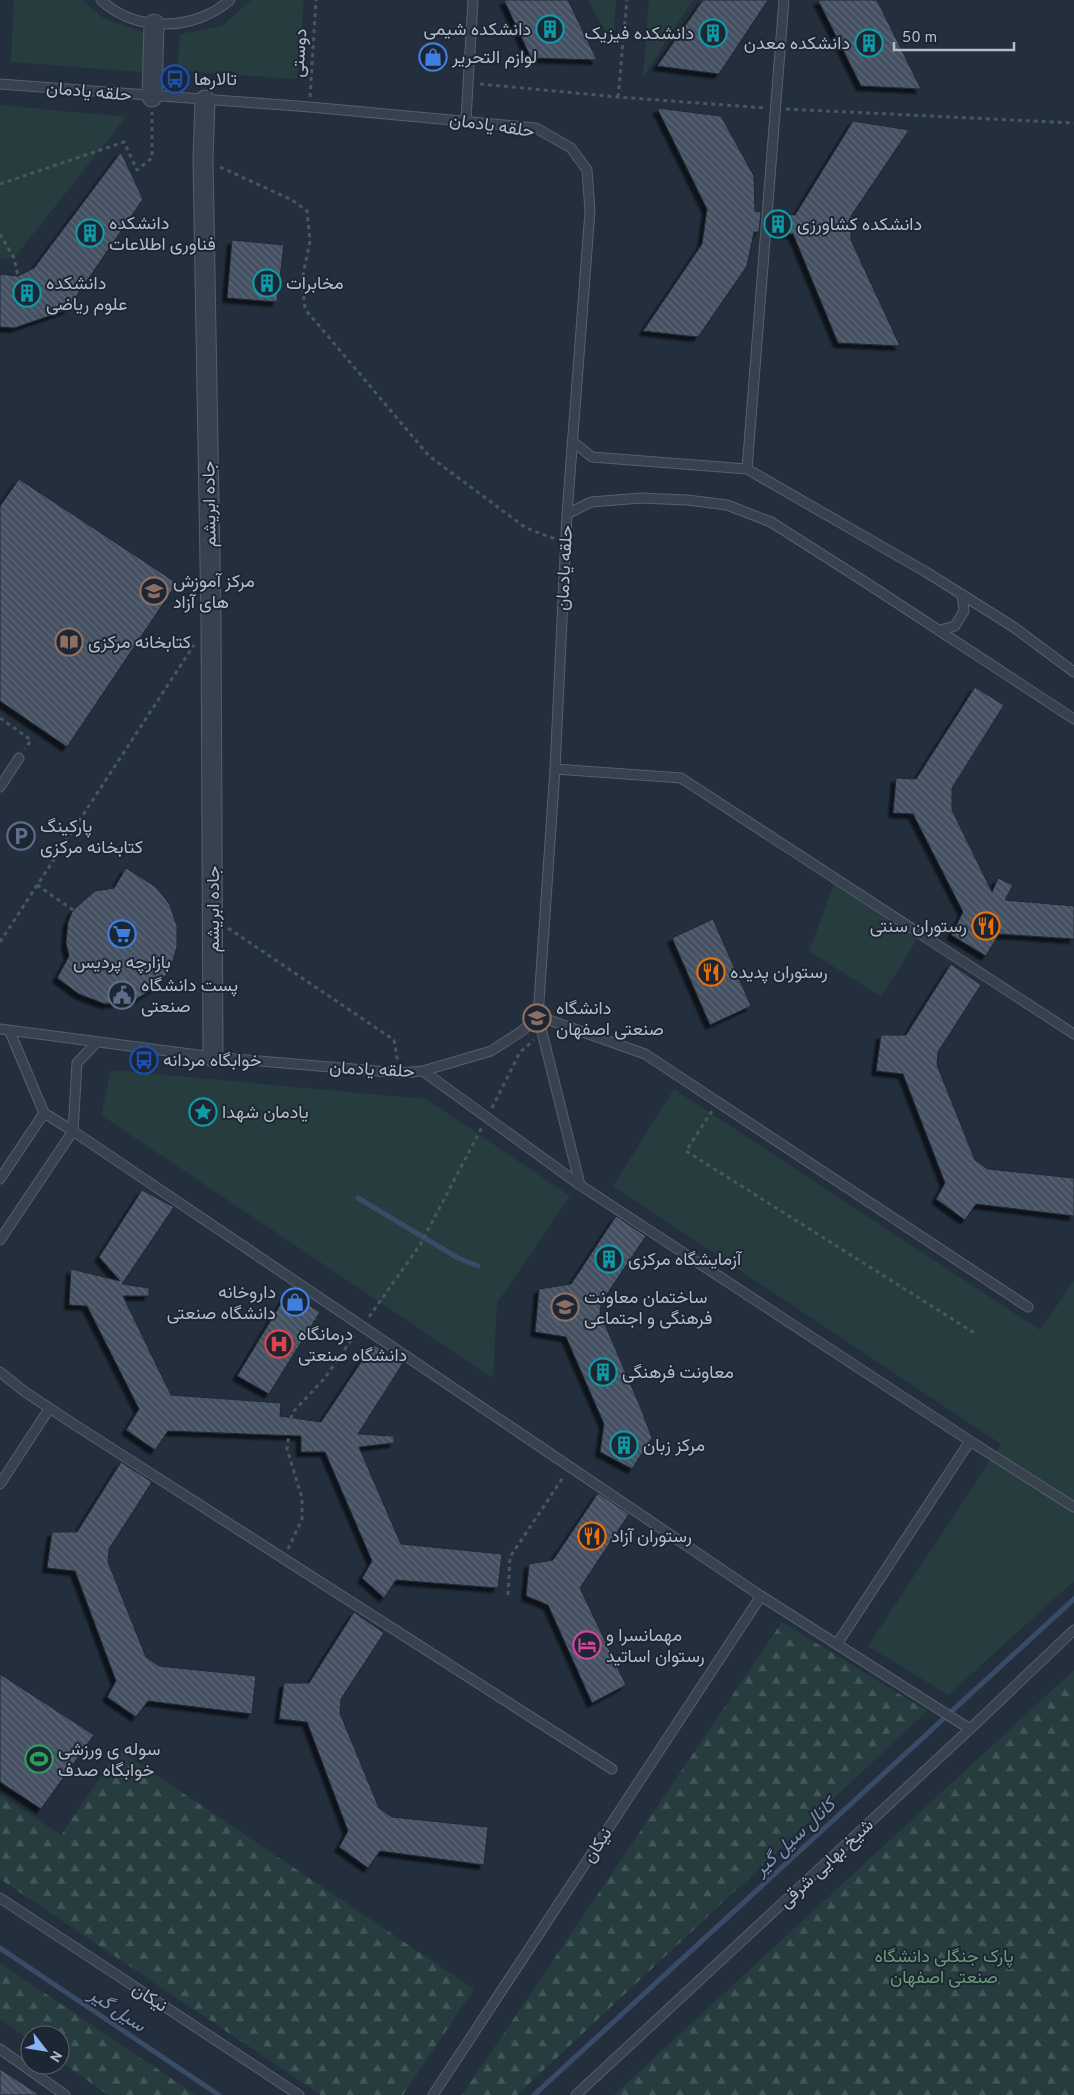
<svg xmlns="http://www.w3.org/2000/svg" width="1074" height="2095" font-family="Overpass,Vazirmatn,sans-serif">
  <style>
    .green { fill: #263c3f }
    .forest { fill: url(#forest-firs) }
    .lines { fill: none; stroke-linecap: round; stroke-linejoin: round }
    .stream { stroke: #394c67; stroke-width: 5 }
    .building { fill: url(#building-back-hatch); stroke: #1f2835; filter: url(#shadow) }
    .lane-casing { stroke: #565f6c; stroke-width: 11 }
    .street-casing { stroke: #565f6c; stroke-width: 21 }
    .path { stroke: #44595c; stroke-width: 3; stroke-dasharray: 4 4; stroke-linecap: butt }
    .lane { stroke: #38414e; stroke-width: 9 }
    .street { stroke: #38414e; stroke-width: 19 }
    .labels { text-anchor: middle; stroke-width: 4; stroke-linejoin: round; paint-order: stroke }
    .poi-label { font-size: 18px; fill: #b4bcc9; stroke: #1d2633; text-anchor: start }
    .street-label { font-size: 18px; fill: #b4bcc9; stroke: #1d2633 }
    .park-label { font-size: 18px; fill: #6b9a76; stroke: #1d2633 }
    .water-label { font-size: 19px; font-style: italic; fill: #7c92b1; stroke: #1d2633 }
  </style>
  <defs>
    <pattern id="forest-firs" width="22" height="20" patternUnits="userSpaceOnUse" patternTransform="scale(1.25)"><rect width="22" height="20" fill="#263c3f"/><path d="M5 1l3.5 6h-7zM16 11l3.5 6h-7z" fill="#435659"/></pattern>
    <pattern id="building-back-hatch" width="6" height="6" patternUnits="userSpaceOnUse" patternTransform="scale(1.25)"><rect width="6" height="6" fill="#455162"/><path d="M-1 5l2 2M0 0l6 6M5-1l2 2" fill="none" stroke="#5d6877"/></pattern>
    <filter id="shadow"><feDropShadow dx="-4.5" dy="4.5" stdDeviation="1" flood-color="#0009"/></filter>
  </defs>
  <rect width="100%" height="100%" fill="#242f3e"/>
  <!-- green -->
  <path class="green" d="M14,0h68l21,18 43,15 -4,39 -131,-10z
    M251,0h53l-7,79 -120,-8 3,-37 42,-8z
    M588,0h28l-3,45z
    M649,0h44l-50,77z
    M0,105l126,12 -112,141 -14,1z
    M835,882l83,56 -37,59 -72,-46z
    M111,1070l315,29 144,97 -73,107 -4,75 -392,-263z
    M674,1089l366,241 34,-49v300l-126,114 -80,-49 133,-202 -388,-258z"/>
  <!-- forest -->
  <path class="forest" d="M782,1622l145,89 -410,384h-55z
    M1074,1670v425h-460z
    M119,1750l355,239 -71,106h-82l-321,-216v-84l61,40z
    M0,1963l196,132h-88l-48,-34v-26h-30v5l-30,-21z"/>
  <g class="lines">
    <!-- stream -->
    <path class="stream" d="M358,1198l100,60 20,8
      M0,1948l219,147
      M534,2095l540,-496"/>
  </g>
  <!-- building -->
  <path class="building" d="M504,0h64l29,60 -66,-2z
    M703,0h65l-49,74 -62,-8z
    M818,0h59l44,89 -60,-3z
    M425,50l15,1v13l-14,-1z
    M657,108l64,8 33,60 1,35 6,1 -2,20h-5l-7,34 -49,71 -55,-6 59,-87 5,-35z
    M853,121l56,9 -58,86v24l49,106 -62,-3 -45,-109 -21,-1 1,-20 22,2z
    M121,152l22,47 -76,111 -53,18 -14,-1v-53l18,2 16,-8z
    M232,240l52,5 -7,57 -50,-4z
    M19,479l158,104 -110,164 -67,-46v-195z
    M975,687l29,18 -52,83v22l40,82 6,-14 15,7 -8,15 69,6v33l-75,-5 -13,22 -35,-21 12,-23 -50,-98 -20,-1 3,-35 20,1z
    M126,868l30,19 14,18 7,21v21l-7,23 -15,18 -22,13 -28,3 -26,-10 -22,-16 12,-22 -3,-13 2,-21 5,-12 22,-19 19,-3z
    M713,919l38,87 -41,19 -38,-87z
    M951,964l30,21 -43,67 -1,13 38,95 13,9 86,9v38l-98,-12 -11,16 -29,-21 9,-16 -42,-109 -27,-3 5,-36h25z
    M142,1190l32,17 -52,77 27,4v8h-26l48,99 110,8 -1,13 41,6 52,-78 30,19 -45,71 36,2v7l-35,4 42,97 101,10 -4,34 -102,-8 -12,18 -22,-20 10,-17 -47,-109h-24v-16l-133,-5 -13,19 -29,-20 13,-21 -52,-103 -18,-1 2,-36 49,12 -21,-24z
    M616,1216l30,20 -45,67 -1,10 40,93 12,32 -20,31 -32,-17 4,-28 -38,-87 -31,-5 4,-43 32,-5z
    M288,1292l32,20 -51,82 -32,-18z
    M121,1462l31,20 -43,67 -1,13 38,95 13,9 97,10 -4,38 -104,-13 -12,16 -29,-20 9,-16 -41,-110 -28,-3 5,-36h25z
    M598,1493l31,21 -49,74 46,97 -34,18 -44,-98 -22,-9 3,-32 24,-4z
    M354,1612l30,21 -43,66 -1,14 39,95 13,9 96,10 -4,38 -104,-14 -12,17 -29,-21 9,-16 -41,-109 -28,-3 5,-36h25z
    M0,1674l94,61 -53,74 -41,-27z
    M0,2069l40,26h-40z"/>
  <g class="lines">
    <!-- lane casing -->
    <g class="lane-casing">
      <path id="lane" d="M101,0c35,33 94,31 129,0
        M0,84l310,23 226,21 35,20 16,22 3,41 -23,303 -12,255 -17,247 -16,15 -31,20 -68,20 -23,2 -187,-16 -213,-28
        M466,120l7,-120
        M572,441l20,16 155,12 179,103 86,54 62,46
        M747,469l37,-469
        M567,514l24,-12 50,-4 46,2 40,5 44,17 88,56 215,141
        M940,630l15,-4 9,-15 -2,-17
        M555,769l126,9 393,256
        M0,787l19,-29
        M538,1016l107,38 383,253
        M538,1016l42,169
        M10,1032l34,81 29,18 688,465 209,133
        M423,1071l157,114 390,256 104,66
        M0,1179l44,-66
        M0,1240l73,-109 4,-68 19,-20
        M0,1372l25,20 47,31 540,346
        M0,1484l49,-75
        M837,1644l133,-203
        M0,1898l299,197
        M0,2049l65,46
        M433,2095l328,-499
        M576,2095l394,-366 104,-99"/>
    </g>
    <!-- street casing -->
    <g class="street-casing">
      <path id="street" d="M152,97l2,-73
        M205,100l-2,59 8,460 2,438"/>
    </g>
    <!-- path -->
    <path class="path" d="M480,84l138,13 147,11
      M310,97l6,-97
      M618,97l9,-97
      M786,109l288,14
      M220,167l72,33 15,11 3,30 -8,39 3,29 124,147 97,72 29,11
      M0,184l124,-42 13,28 15,-12v-46
      M0,234l14,24 4,18
      M0,718l31,22 -6,9
      M37,885l36,25
      M228,928l166,112 4,23
      M0,942l194,-297
      M492,1108l28,-56 14,-12
      M712,1111l-26,40 290,183
      M369,1317l51,-72 62,-118
      M288,1549l14,-30v-21l-15,-49 5,-36 32,-34 30,-43
      M508,1595l2,-38 54,-81"/>
    <!-- lane -->
    <use href="#lane" class="lane"/>
    <!-- street -->
    <use href="#street" class="street"/>
  </g>
  <!-- icons -->
  <defs>
    <g id="building-ring" transform="scale(1.4375)"><circle r="9.5" fill="#1d2633" stroke="#0f9aa8" stroke-width="1.5"/><path d="M-4-6H4V6H1V3H-1V6H-4ZM-2.5-4.3h1.7v1.8h-1.7ZM.8-4.3h1.7v1.8H.8ZM-2.5-1h1.7V.8h-1.7ZM.8-1h1.7V.8H.8Z" fill="#0f9aa8"/></g>
    <g id="shop-ring" transform="scale(1.4375)"><circle r="9.5" fill="#1d2633" stroke="#3f7fe0" stroke-width="1.5"/><path d="M-5-2.5h2.3a2.7 3.5 0 0 1 5.4 0H5L5.5 6h-11ZM-1.5-2.5h3a1.5 2.3 0 0 0-3 0Z" fill="#3f7fe0"/></g>
    <g id="bus-ring" transform="scale(1.4375)"><circle r="9.5" fill="#1d2633" stroke="#1a4fb4" stroke-width="1.5"/><path d="M-5-6H5V4H4V6H2V4H-2V6H-4V4H-5ZM-3.5-4V0h7V-4ZM-3.5 1.2v1.5H-2V1.2ZM2 1.2v1.5H3.5V1.2Z" fill="#1a4fb4"/></g>
    <g id="university-ring" transform="scale(1.4375)"><circle r="9.5" fill="#1d2633" stroke="#8d6e63" stroke-width="1.5"/><path d="M0-5L7-2L0 1L-7-2ZM-4 1L0 2.5L4 1V4Q0 6-4 4Z" fill="#8d6e63"/></g>
    <g id="library-ring" transform="scale(1.4375)"><circle r="9.5" fill="#1d2633" stroke="#8d6e63" stroke-width="1.5"/><path d="M-6-4Q-3-5.5-.7-3.5V5Q-3 3-6 4ZM6-4Q3-5.5 .7-3.5V5Q3 3 6 4Z" fill="#8d6e63"/></g>
    <g id="parking-ring" transform="scale(1.4375)"><circle r="9.5" fill="#1d2633" stroke="#5c6f8a" stroke-width="1.5"/><path d="M-3.5-5.5H1a3.5 3.5 0 0 1 0 7H-1V5.5H-3.5ZM-1-3.4V-.6H.8a1.4 1.4 0 0 0 0-2.8Z" fill="#5c6f8a"/></g>
    <g id="restaurant-ring" transform="scale(1.4375)"><circle r="9.5" fill="#1d2633" stroke="#e8710a" stroke-width="1.5"/><path d="M-5-6h1v4h1v-4h1v4h1v-4h1v5L-1.5 .5V6h-2V.5L-5-1ZM5-6V6H3V1.5H1.5Q1.5-4 5-6Z" fill="#e8710a"/></g>
    <g id="supermarket-ring" transform="scale(1.4375)"><circle r="9.5" fill="#1d2633" stroke="#3f7fe0" stroke-width="1.5"/><path d="M-6-5.5h2.5l.6 2H6L4.5 2H-2.5L-4.4-4H-6ZM-1.5 3.2a1.3 1.3 0 1 0 .1 0ZM3 3.2a1.3 1.3 0 1 0 .1 0Z" fill="#3f7fe0"/></g>
    <g id="civic-ring" transform="scale(1.4375)"><circle r="9.5" fill="#1d2633" stroke="#5c6f8a" stroke-width="1.5"/><path d="M-.6-6.5H3V-4.5H.6V-3L4-1V1h2V6H-6V1h2V-1L-.6-3ZM-1.2 2.5V6h2.4V2.5Z" fill="#5c6f8a"/></g>
    <g id="sight-ring" transform="scale(1.4375)"><circle r="9.5" fill="#1d2633" stroke="#0f9aa8" stroke-width="1.5"/><path d="M0-6L1.8-2.2L6-1.7L2.9 1.2L3.7 5.4L0 3.3L-3.7 5.4L-2.9 1.2L-6-1.7L-1.8-2.2Z" fill="#0f9aa8"/></g>
    <g id="hospital-ring" transform="scale(1.4375)"><circle r="9.5" fill="#1d2633" stroke="#e0444e" stroke-width="1.5"/><path d="M-5-5h3v3.5h4V-5h3V5h-3V1.5h-4V5h-3Z" fill="#e0444e"/></g>
    <g id="hotel-ring" transform="scale(1.4375)"><circle r="9.5" fill="#1d2633" stroke="#d1479c" stroke-width="1.5"/><path d="M-6-4.5h1.5V1H6V5H4.5V3h-9V5H-6ZM-4 0a1.8 1.8 0 1 1 3.6 0ZM.5 0V-2.5h3Q6-2.5 6 0Z" fill="#d1479c"/></g>
    <g id="stadium-ring" transform="scale(1.4375)"><circle r="9.5" fill="#1d2633" stroke="#2e9e5b" stroke-width="1.5"/><path d="M0-5a6.5 5 0 1 0 0 10a6.5 5 0 1 0 0-10ZM-3.5-1.8h7v3.6h-7Z" fill="#2e9e5b"/></g>
  </defs>
  <g fill-rule="evenodd">
    <use href="#building-ring" x="550" y="29"/>
    <use href="#building-ring" x="713" y="33"/>
    <use href="#building-ring" x="869" y="43"/>
    <use href="#shop-ring" x="433" y="57"/>
    <use href="#bus-ring" x="175" y="79"/>
    <use href="#building-ring" x="778" y="224"/>
    <use href="#building-ring" x="90" y="233"/>
    <use href="#building-ring" x="267" y="283"/>
    <use href="#building-ring" x="27" y="293"/>
    <use href="#university-ring" x="154" y="591"/>
    <use href="#library-ring" x="69" y="642"/>
    <use href="#parking-ring" x="21" y="836"/>
    <use href="#restaurant-ring" x="986" y="926"/>
    <use href="#supermarket-ring" x="122" y="934"/>
    <use href="#restaurant-ring" x="711" y="972"/>
    <use href="#civic-ring" x="122" y="995"/>
    <use href="#university-ring" x="537" y="1018"/>
    <use href="#bus-ring" x="144" y="1060"/>
    <use href="#sight-ring" x="203" y="1112"/>
    <use href="#building-ring" x="609" y="1259"/>
    <use href="#shop-ring" x="295" y="1302"/>
    <use href="#university-ring" x="565" y="1307"/>
    <use href="#hospital-ring" x="279" y="1344"/>
    <use href="#building-ring" x="603" y="1372"/>
    <use href="#building-ring" x="624" y="1445"/>
    <use href="#restaurant-ring" x="592" y="1536"/>
    <use href="#hotel-ring" x="587" y="1645"/>
    <use href="#stadium-ring" x="39" y="1759"/>
  </g>
  <g class="labels">
    <!-- poi labels -->
    <g class="poi-label">
      <text x="531" y="35" text-anchor="end">دانشکده شیمی</text>
      <text x="694" y="39" text-anchor="end">دانشکده فیزیک</text>
      <text x="850" y="49" text-anchor="end">دانشکده معدن</text>
      <text x="452" y="63">لوازم التحریر</text>
      <text x="194" y="85">تالارها</text>
      <text x="109" y="229">دانشکده<tspan x="109" dy="21">فناوری اطلاعات</tspan></text>
      <text x="797" y="230">دانشکده کشاورزی</text>
      <text x="46" y="289">دانشکده<tspan x="46" dy="21">علوم ریاضی</tspan></text>
      <text x="286" y="289">مخابرات</text>
      <text x="173" y="587">مرکز آموزش<tspan x="173" dy="21">های آزاد</tspan></text>
      <text x="88" y="648">کتابخانه مرکزی</text>
      <text x="40" y="832">پارکینگ<tspan x="40" dy="21">کتابخانه مرکزی</tspan></text>
      <text x="967" y="932" text-anchor="end">رستوران سنتی</text>
      <text x="122" y="968" text-anchor="middle">بازارچه پردیس</text>
      <text x="730" y="978">رستوران پدیده</text>
      <text x="141" y="991">پست دانشگاه<tspan x="141" dy="21">صنعتی</tspan></text>
      <text x="556" y="1014">دانشگاه<tspan x="556" dy="21">صنعتی اصفهان</tspan></text>
      <text x="163" y="1066">خوابگاه مردانه</text>
      <text x="222" y="1118">یادمان شهدا</text>
      <text x="628" y="1265">آزمایشگاه مرکزی</text>
      <text x="276" y="1298" text-anchor="end">داروخانه<tspan x="276" dy="21">دانشگاه صنعتی</tspan></text>
      <text x="584" y="1303">ساختمان معاونت<tspan x="584" dy="21">فرهنگی و اجتماعی</tspan></text>
      <text x="298" y="1340">درمانگاه<tspan x="298" dy="21">دانشگاه صنعتی</tspan></text>
      <text x="622" y="1378">معاونت فرهنگی</text>
      <text x="643" y="1451">مرکز زبان</text>
      <text x="611" y="1542">رستوران آزاد</text>
      <text x="606" y="1641">مهمانسرا و<tspan x="606" dy="21">رستوان اساتید</tspan></text>
      <text x="58" y="1755">سوله ی ورزشی<tspan x="58" dy="21">خوابگاه صدف</tspan></text>
    </g>
    <!-- street labels -->
    <g class="street-label">
      <text transform="translate(299 53) rotate(-86)" y="6">دوستی</text>
      <text transform="translate(89 91) rotate(5)" y="6">حلقه یادمان</text>
      <text transform="translate(492 125) rotate(8)" y="6">حلقه یادمان</text>
      <text transform="translate(209 504) rotate(-91)" y="6">جاده ابریشم</text>
      <text transform="translate(564 568) rotate(-87)" y="6">حلقه یادمان</text>
      <text transform="translate(213 909) rotate(-90)" y="6">جاده ابریشم</text>
      <text transform="translate(372 1069) rotate(3)" y="6">حلقه یادمان</text>
      <text transform="translate(597 1845) rotate(-57)" y="6">نیکان</text>
      <text transform="translate(826 1863) rotate(-43)" y="6">شیخ بهایی شرقی</text>
      <text transform="translate(150 1997) rotate(33)" y="6">نیکان</text>
    </g>
    <!-- park labels -->
    <g class="park-label">
      <text x="944" y="1962">پارک جنگلی دانشگاه<tspan x="944" dy="21">صنعتی اصفهان</tspan></text>
    </g>
    <!-- water labels -->
    <g class="water-label">
      <text transform="translate(794 1836) rotate(-43)" y="7">کانال سیل گیر</text>
      <text transform="translate(118 2009) rotate(34)" y="7">سیل گیر</text>
    </g>
  </g>
  <!-- north arrow -->
  <g transform="translate(45 2050) rotate(121)"><circle r="24" fill="#1d2633" stroke="#59626f"/>
  <path d="M0-4L9 19L0 12L-9 19Z" fill="#8ab4f8"/>
  <text y="-8" font-size="14" font-weight="bold" text-anchor="middle" fill="#b4bcc9">N</text>
  </g>
  <!-- scale -->
  <path d="M894 42v8h120v-8" fill="none" stroke="#b4bcc9" stroke-width="2.5"/>
  <text x="902" y="42" font-size="15" fill="#b4bcc9" stroke="#1d2633" stroke-width="4" paint-order="stroke">50 m</text>
</svg>
